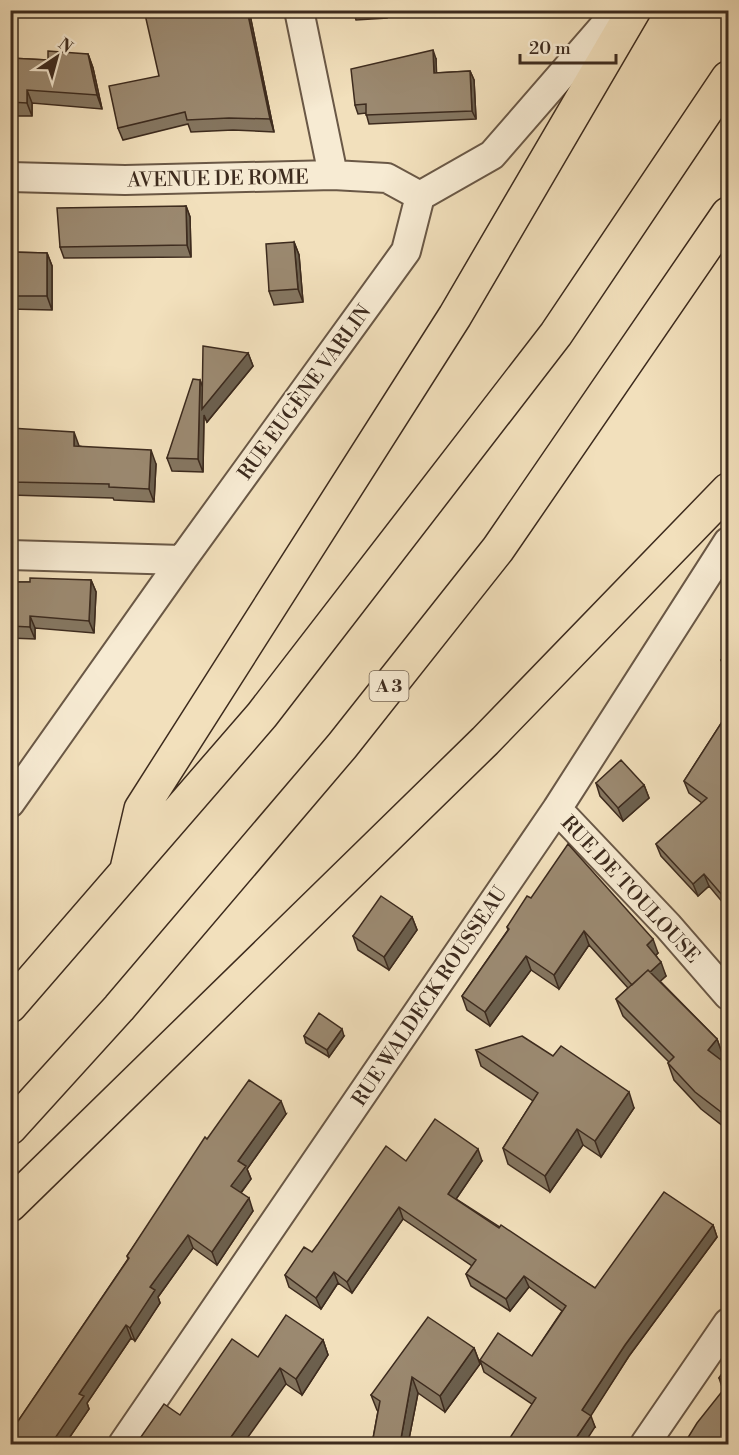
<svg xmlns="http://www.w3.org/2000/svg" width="739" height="1455" font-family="'Libre Bodoni',serif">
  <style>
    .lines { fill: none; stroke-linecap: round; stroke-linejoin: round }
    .street-casing { stroke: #6a5846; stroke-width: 32 }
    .highway-casing { stroke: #3d2b1e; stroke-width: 36 }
    .street { stroke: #f7ebd3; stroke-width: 28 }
    .highway { stroke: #f2e0bc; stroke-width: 33 }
    .wall { fill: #857660; stroke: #3d2b1e; stroke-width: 1.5 }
    .shaded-wall { fill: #6c604e; stroke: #3d2b1e; stroke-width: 1.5 }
    .building { fill: #9b8970; stroke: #3d2b1e; stroke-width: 1.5 }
    .labels { text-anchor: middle; stroke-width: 4.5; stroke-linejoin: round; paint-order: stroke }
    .shield { fill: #f7ebd3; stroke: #756554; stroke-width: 1.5 }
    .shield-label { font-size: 18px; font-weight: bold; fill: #3d2b1e }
    .street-label { font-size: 20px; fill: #3d2b1e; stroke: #f7ebd3 }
  </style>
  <rect width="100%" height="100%" fill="#f2e0bc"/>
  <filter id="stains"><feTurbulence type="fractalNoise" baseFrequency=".00333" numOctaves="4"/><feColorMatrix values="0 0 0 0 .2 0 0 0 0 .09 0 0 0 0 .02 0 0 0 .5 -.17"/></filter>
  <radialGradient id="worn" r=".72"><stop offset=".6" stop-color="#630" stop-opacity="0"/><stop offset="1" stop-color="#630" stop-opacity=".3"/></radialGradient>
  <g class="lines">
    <!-- street casing -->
    <g class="street-casing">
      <path id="street" d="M299,10l34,165
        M10,177l115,3 208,-5 54,3 33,18
        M10,555l172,5
        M10,803l172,-243 224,-309 14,-55 72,-41 126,-145
        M557,809l111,117 60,69
        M123,1444l434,-635 171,-267
        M645,1444l83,-121"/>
    </g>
    <!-- highway casing -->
    <g class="highway-casing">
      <path id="highway" d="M127,869l14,-60 314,-493 179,-306
        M10,1006l252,-291 294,-381 172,-256
        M10,1128l109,-120 223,-262 156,-197 230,-335
        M10,1205l475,-464 243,-251"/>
    </g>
    <!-- street -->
    <use href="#street" class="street"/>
    <!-- highway -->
    <use href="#highway" class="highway"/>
  </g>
  <!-- wall -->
  <path class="wall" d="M249,10l25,122 -41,-2 -42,2 -3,-8 -65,16 -5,-12 41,-52z
    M353,10h32l2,8 -31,2z
    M88,54l5,14 9,41 -70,-6v13h-22v-58l38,2z
    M436,59v14l34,-2 4,9 2,39 -107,5 -3,-11 -8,1 -3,-9z
    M186,206l4,11 1,40 -127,1 -4,-11z
    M294,242l5,13 4,47 -29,3 -5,-14z
    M10,252l37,1 5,13v44l-42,-1z
    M248,353l5,13 -46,56 -3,-7 -1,57 -31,-1 -5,-13 33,-78 2,6z
    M10,428l69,18 77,18 -2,38 -40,-2 -1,-2 -103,-3z
    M91,580l5,12 -2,41 -59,-5v11l-25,-1v-56h20z
    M729,649v24l-3,-1 -5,-12z
    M729,711v199l-20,-24 -11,10 -37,-40 -5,-12 46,-41 -13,-10 -5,-12z
    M596,783l48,2 5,13 -26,23 -23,-25z
    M531,898l127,55 -2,2 10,21 -6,5 57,58 6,17 -3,4 9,6v72l-5,-11 -23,-18 -27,-29 -6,-17 1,-1 -46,-46 -7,-17 12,-11 -39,-43 -30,44 -28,-19 -41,56 -23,-16 -5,-14 46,-66 -1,-3z
    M412,917l5,13 -28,40 -31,-20 -5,-14z
    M304,1036h40l-15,21 -23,-14z
    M476,1050l77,6 81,52 -33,49 -18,-12 -33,47 -42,-28 -5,-16 30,-47 -52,-35z
    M286,1114l-39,55 4,10 -10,14 12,18 -36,54 -24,-17 -35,49 2,6 -25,38 -4,-3 -44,65 2,6 -24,35h-55l2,-14 116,-171 -1,-3 80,-117z
    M406,1161h76l-26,38 139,89 118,-63 4,12 -88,119 -39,60 5,11 -63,-23 -48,-32 -4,-12 52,-4 30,-45 -33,-24 -19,24 -39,-25 -5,-12 6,-8 -69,-47 -51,74 -14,-10 -17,26 -32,-22 -4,-12 27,-23z
    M323,1340l5,15 -26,40 -16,-11 -106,31 78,-58z
    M474,1348l6,16 -35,48 -27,-19 -10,51h-36l6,-33 -1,-1 -6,-15z
    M729,1364v80l-6,-54 -4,-12z"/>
  <!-- shaded-wall -->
  <path class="shaded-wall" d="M247,10h2l25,122 -4,-13z
    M433,50l3,9 1,23 -3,-9z
    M88,54l5,14 9,41 -5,-14z
    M470,71l4,9 2,39 -4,-8z
    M27,90l5,13v13l-5,-13z
    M186,206l4,11 1,40 -4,-12z
    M294,242l5,13 4,47 -5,-13z
    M47,253l5,13v44l-5,-14z
    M248,353l5,13 -46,56 -3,-7 -1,57 -5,-13 2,-79 5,13z
    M74,432l5,14v14l-5,-14z
    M151,450l5,14 -2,38 -5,-13z
    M91,580l5,12 -2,41 -5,-12z
    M30,616l5,12v11l-5,-12z
    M644,785l5,13 -26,23 -5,-13z
    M704,874l5,12 -11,10 -5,-12z
    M412,917l5,13 -28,40 -5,-13z
    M584,931l5,14 -30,44 -5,-14z
    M653,939l5,14 -6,6 -5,-14z
    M526,956l5,14 -41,56 -5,-14z
    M661,962l5,14 -27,25 -5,-14z
    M342,1029l2,7 -15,21 -2,-7z
    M717,1039l6,17 -9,12 -6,-18z
    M629,1092l5,16 -33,49 -6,-16z
    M281,1101l5,13 -39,55 4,10 -15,20 -5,-13 7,-25z
    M729,1110v15l-4,-10z
    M577,1129l6,16 -33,47 -5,-16z
    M478,1149l4,12 -30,44 -4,-11z
    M249,1198l4,13 -36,54 -5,-13z
    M399,1207l4,12 -51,74 -5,-11z
    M713,1225l4,12 -88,119 -42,66 -5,-12 43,-65z
    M188,1235l5,13 -35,49 2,6 -25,38 -5,-13 20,-41z
    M334,1272l4,11 -17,26 -5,-11z
    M524,1276l5,11 -19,24 -4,-12z
    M126,1325l5,13 -44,65 2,6 -24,35h-14l28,-50z
    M323,1340l5,15 -26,40 -6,-16z
    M474,1348l6,16 -35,48 -5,-16z
    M280,1368l6,16 -43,60h-17z
    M412,1377l6,16 -10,51h-8z
    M591,1416l4,11 -11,17h-12z"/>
  <!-- building -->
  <path class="building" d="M144,10h103l23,109 -41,-1 -42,2 -2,-8 -67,16 -9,-42 50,-10z
    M433,50l1,23 36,-2 2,40 -106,4v-11l-11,1 -4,-36z
    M48,51l40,3 9,41 -70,-5v13l-17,-1v-44l38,2z
    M186,206l1,39 -127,2 -3,-39z
    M294,242l4,47 -29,2 -3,-47z
    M10,252l37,1v43h-37z
    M203,346l45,7 -46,56z
    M193,379l7,1 -2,79 -31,-1z
    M10,428l64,4v14l77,4 -2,39 -40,-2v-3l-99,-2z
    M30,578l61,2 -2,41 -59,-5v11l-20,-1v-44h20z
    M729,649v15l-8,-4z
    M729,711v192l-25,-29 -11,10 -37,-40 51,-46 -23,-17z
    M621,760l23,25 -26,23 -22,-25z
    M568,844l85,95 -6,6 14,17 -11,10 -2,-2 -16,15 -48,-54 -30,44 -28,-19 -41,56 -23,-16 47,-67 -2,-2 20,-31 4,2z
    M381,896l31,21 -28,40 -31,-21z
    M648,970l69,69 -9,11 21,16v44l-4,5 -30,-23 -27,-29 6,-6 -58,-58z
    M319,1013l23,16 -15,21 -23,-14z
    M522,1036l31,20 8,-10 68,46 -34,49 -18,-12 -32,47 -42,-28 35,-55 -62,-43z
    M249,1080l32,21 -43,60 8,5 -15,20 18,12 -37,54 -24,-17 -38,52 5,3 -25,38 -4,-3 -47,69 5,2 -33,48h-41v-14h2l117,-172 -2,-2 78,-119 2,2z
    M729,1116v14l-6,-6z
    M435,1119l43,30 -30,45 51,34 2,-3 94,63 69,-96 49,33 -88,120 -43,65 9,6 -19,28h-66l30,-46 -56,-38 18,-27 34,23 34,-50 -42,-30 -18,23 -40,-25 10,-14 -77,-53 -52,75 -13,-10 -18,26 -31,-23 19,-28 8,5 6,-8 68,-98 20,15z
    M286,1315l37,25 -27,39 -16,-11 -54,76h-90l28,-40 16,11 52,-76 26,18z
    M428,1317l46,31 -34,48 -28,-19 -12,67h-28l8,-43 -9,-6z
    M729,1364v80h-45l13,-21 31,-39 -9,-6z"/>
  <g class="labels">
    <!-- shield labels -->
    <rect class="shield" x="369.5" y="671" width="39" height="30" rx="4.5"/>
    <g class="shield-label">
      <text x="389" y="692">A 3</text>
    </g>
    <!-- street labels -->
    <g class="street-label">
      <text transform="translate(218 178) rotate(-1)" y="7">AVENUE DE ROME</text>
      <text transform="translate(304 392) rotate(-54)" y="7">RUE EUGÈNE VARLIN</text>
      <text transform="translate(631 889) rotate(47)" y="7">RUE DE TOULOUSE</text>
      <text transform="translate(429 996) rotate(-56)" y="7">RUE WALDECK ROUSSEAU</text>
    </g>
  </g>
  <!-- margin -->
  <rect width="739" height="1455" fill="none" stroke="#f2e0bc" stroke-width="36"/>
  <rect x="12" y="12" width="715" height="1431" fill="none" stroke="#3d2b1e" stroke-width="3"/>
  <rect x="18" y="18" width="703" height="1419" fill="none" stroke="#3d2b1e" stroke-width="1.5"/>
  <!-- north arrow -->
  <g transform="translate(57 57) rotate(36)" stroke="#f7ebd3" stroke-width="4.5" paint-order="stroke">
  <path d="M0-4.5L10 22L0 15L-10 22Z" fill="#3d2b1e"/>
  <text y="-9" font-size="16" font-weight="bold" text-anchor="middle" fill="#3d2b1e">N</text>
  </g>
  <!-- scale -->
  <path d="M520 54v9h96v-9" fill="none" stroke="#3d2b1e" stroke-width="3"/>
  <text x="529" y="54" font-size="18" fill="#3d2b1e" stroke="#f7ebd3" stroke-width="4.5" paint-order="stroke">20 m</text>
  <rect width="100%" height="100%" filter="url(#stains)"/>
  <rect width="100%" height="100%" fill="url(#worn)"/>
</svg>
